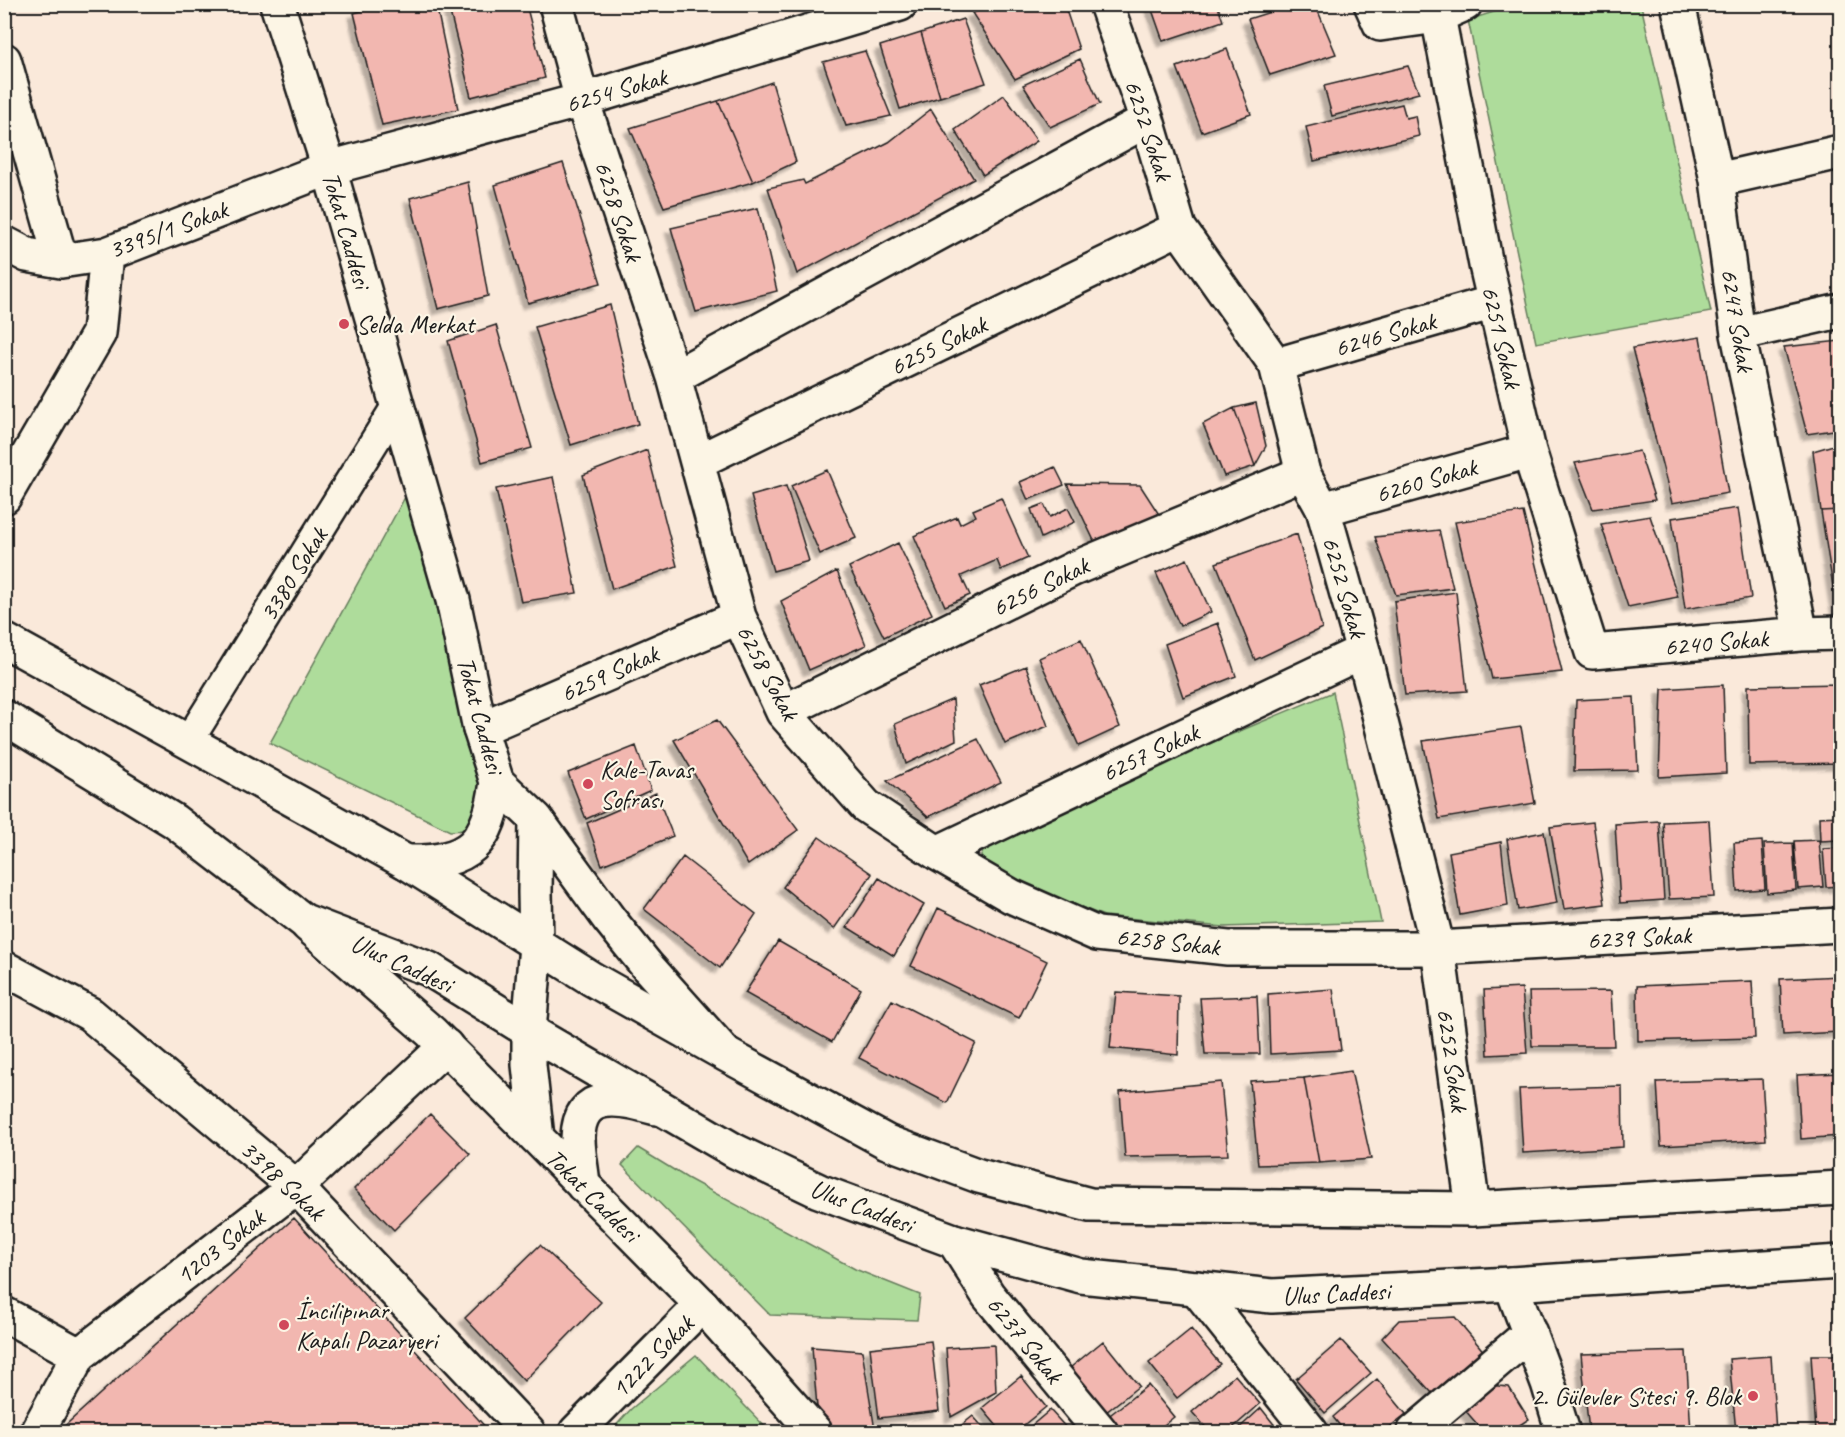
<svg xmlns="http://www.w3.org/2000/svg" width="1845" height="1437" font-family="Caveat,sans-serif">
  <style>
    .green { fill: #aedc9b; stroke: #657c5c; stroke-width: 1.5 }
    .building { fill: #f2b7b0; stroke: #1c1c1c; stroke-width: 1.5; filter: url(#shadow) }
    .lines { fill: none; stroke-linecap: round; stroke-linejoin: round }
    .pedestrian-casing { stroke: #1c1c1c; stroke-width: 33 }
    .minor-casing { stroke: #1c1c1c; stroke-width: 38 }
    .tertiary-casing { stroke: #1c1c1c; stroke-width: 38 }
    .secondary-casing { stroke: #1c1c1c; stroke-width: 38 }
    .primary-casing { stroke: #1c1c1c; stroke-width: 38 }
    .pedestrian { stroke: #fcf5e5; stroke-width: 28 }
    .minor { stroke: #fcf5e5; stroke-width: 33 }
    .tertiary { stroke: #fcf5e5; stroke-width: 33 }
    .secondary { stroke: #fcf5e5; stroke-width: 33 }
    .primary { stroke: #fcf5e5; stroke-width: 33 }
    .poi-dot { fill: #d1495b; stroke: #fcf5e5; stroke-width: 2 }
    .labels { text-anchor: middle; stroke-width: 4.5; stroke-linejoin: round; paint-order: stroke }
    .street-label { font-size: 26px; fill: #1c1c1c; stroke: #fcf5e5 }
    .poi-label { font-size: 26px; fill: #1c1c1c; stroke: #fcf5e5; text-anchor: start }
  </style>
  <defs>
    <filter id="shadow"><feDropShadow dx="-5.5" dy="5.5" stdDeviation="1.5" flood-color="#0004"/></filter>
  </defs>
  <rect width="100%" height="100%" fill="#fae9da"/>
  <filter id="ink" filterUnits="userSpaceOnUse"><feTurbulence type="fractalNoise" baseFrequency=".0167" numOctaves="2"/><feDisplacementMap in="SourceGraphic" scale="12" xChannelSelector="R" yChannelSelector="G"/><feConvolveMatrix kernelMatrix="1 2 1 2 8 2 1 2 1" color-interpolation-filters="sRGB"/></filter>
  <g filter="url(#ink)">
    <!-- green -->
    <path class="green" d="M1516,5h125l70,307 -175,31 -68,-323z
      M410,488l71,283v37l-16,22 -15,1 -180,-88z
      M1333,692l48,230 -157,5 -120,-11 -128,-50 15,-31z
      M638,1148l49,30 168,91 65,26 -3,25 -147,-5 -148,-150z
      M696,1355l74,77h-160l21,-23z"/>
    <!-- building -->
    <path class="building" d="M386,4h50l22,105 -76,16 -28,-112z
      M448,4h78l19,74 -74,19z
      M998,4h66l15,45 -64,30 -43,-66z
      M1150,4h67l6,17 -60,20z
      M1296,4h19l21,50 -66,21 -22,-56z
      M963,19l23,64 -46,14 -19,-64z
      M921,33l19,64 -40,12 -20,-63z
      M1227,49l24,65 -49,18 -25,-65z
      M865,51l26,65 -45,10 -23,-64z
      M1080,59l20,45 -50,23 -27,-42z
      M1408,66l11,27 -87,23 -8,-30z
      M772,82l24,80 -43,20 -35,-81z
      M1004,95l33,46 -54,34 -28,-45z
      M718,101l35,81 -89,25 -34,-79z
      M1402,104l4,14 9,-2 4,20 -105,25 -8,-34z
      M931,109l43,70 -177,95 -29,-86 35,-8 2,4 84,-42z
      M563,163l38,120 -73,20 -33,-118z
      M468,182l20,114 -50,13 -28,-111z
      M758,208l19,83 -81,21 -25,-84z
      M610,305l28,119 -67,21 -36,-118z
      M496,325l36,123 -50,14 -34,-121z
      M1700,337l28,156 -56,10 -40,-155z
      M1840,341v88l-33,5 -23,-87z
      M1256,403l10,43 -11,20 -21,-58z
      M1234,408l21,58 -31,10 -21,-52z
      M1840,443v67l-19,1 -8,-60z
      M647,450l30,116 -65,23 -29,-114z
      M1639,451l16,49 -62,9 -18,-46z
      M1055,467l9,18 -36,15 -8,-18z
      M827,470l29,68 -36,16 -29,-68z
      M553,477l24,116 -56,9 -25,-113z
      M1067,484l73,1 22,34 -64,30z
      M786,486l23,75 -36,10 -22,-75z
      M1001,498l27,60 -27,12 -4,-10 -36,16 9,19 -25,11 -31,-70 43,-19 3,7 16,-8 -3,-6z
      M1044,504l6,13 18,-9 7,14 -34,16 -10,-29z
      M1738,508l13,90 -66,11 -13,-91z
      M1840,510v108h-2l-17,-107z
      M1523,512l39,160 -70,7 -37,-157z
      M1650,516l28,81 -50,10 -27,-83z
      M1439,530l14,58 -57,7 -21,-58z
      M1297,534l25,94 -67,32 -39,-97z
      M898,543l34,71 -48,23 -35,-70z
      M1187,559l24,53 -31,14 -24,-53z
      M837,571l29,74 -57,25 -28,-69z
      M1456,592l11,99 -62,4 -11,-94z
      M1218,623l18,53 -53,21 -18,-53z
      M1081,639l39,88 -41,19 -40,-88z
      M1026,666l22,60 -43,18 -26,-59z
      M1840,684v79l-91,2 -1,-79z
      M1723,685l3,88 -67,4 3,-88z
      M1634,697l4,73 -64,1 2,-71z
      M953,699l3,41 -50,24 -11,-40z
      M717,720l81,110 -50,35 -74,-125z
      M1521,727l14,76 -96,16 -16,-78z
      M978,739l23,43 -73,35 -41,-36z
      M636,746l15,44 -65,29 -18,-46z
      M656,793l17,43 -71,29 -15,-42z
      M1840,816v24l-20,1 -1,-24z
      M1709,820l5,77 -45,2 -6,-77z
      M1659,821l5,79 -44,3 -5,-79z
      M1593,822l12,82 -41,5 -14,-82z
      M1544,832l13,71 -39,7 -11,-71z
      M819,837l53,37 -38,55 -51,-42z
      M1819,840l4,47 -25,2 -4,-48z
      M1762,841l3,48 -28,2 -3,-48z
      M1501,842l7,64 -48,9 -11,-63z
      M1793,843l3,47 -29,3 -3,-49z
      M1840,848v38l-14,1 -3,-38z
      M683,857l73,57 -36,54 -76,-59z
      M879,878l45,27 -30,51 -47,-29z
      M938,908l109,53 -28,57 -108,-52z
      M778,941l83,48 -29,53 -87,-49z
      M1840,976v56l-57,3 -3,-56z
      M1752,981l3,57 -117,3 -1,-55z
      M1522,988l5,65 -39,2 -4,-65z
      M1333,989l8,61 -71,4 -2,-60z
      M1611,991l3,55h-82l-3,-54z
      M1116,992l63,4 -1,59 -68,-7z
      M1257,996l3,58h-55l-5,-56z
      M892,1000l84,43 -29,60 -88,-45z
      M1351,1071l20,88 -52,4 -15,-85z
      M1840,1073v63l-39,3 -4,-64z
      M1304,1078l15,85 -61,2 -8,-84z
      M1762,1079l4,61 -105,6 -4,-64z
      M1221,1082l7,73 -103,2 -5,-65z
      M1622,1086l1,61 -100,6 -4,-64z
      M430,1114l40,40 -76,76 -40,-41z
      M294,1218l196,214h-432z
      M540,1245l61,57 -77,79 -59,-63z
      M1455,1317l30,36 -52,41 -51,-56 17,-18z
      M1191,1329l29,35 -43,34 -28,-35z
      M1341,1340l30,33 -46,40 -29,-34z
      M931,1341l8,70 -60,7 -9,-70z
      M1103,1341l36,45 -38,30 -36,-44z
      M994,1345l2,47 -45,25 -5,-69z
      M812,1347l50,4 13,79 -39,2 -19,-25z
      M1686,1351l5,81h-102l-8,-78z
      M1811,1355h29v77h-24z
      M1771,1356l5,76h-40l-7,-73z
      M1235,1375l25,29 -32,28h-18l-18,-20z
      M1021,1376l25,31 -31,25h-13l-20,-24z
      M1377,1379l29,35 -23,18h-38l-12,-15z
      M1148,1385l26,32 -19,15h-37l-12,-14z
      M1488,1385l21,2 20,32 -20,13h-25l-20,-23z
      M1261,1408l19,24h-45z
      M1050,1410l20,22h-46z
      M973,1416l14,16h-34z"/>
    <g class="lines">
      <!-- pedestrian casing -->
      <g class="pedestrian-casing">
        <path id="pedestrian" d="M188,742l209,-337"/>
      </g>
      <!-- minor casing -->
      <g class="minor-casing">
        <path id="minor" d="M556,4l26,96 92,277 65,240 44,95 83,94 71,47 74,43 86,38 131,14h210l402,-23
          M1106,4l41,116 32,108 97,137 27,108 20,36 40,142 75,297 35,261
          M1371,4l9,20 58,-8 27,-12
          M1678,4l39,176 21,154 63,300
          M1438,16l48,249 43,186 63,201 209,-18 39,-1
          M4,60l57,201
          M1717,180l123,-28
          M4,243l23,12 34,6 46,-7 222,-86 253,-68 318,-96
          M1738,334l102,-23
          M1276,365l218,-63
          M674,377l473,-257
          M697,462l482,-234
          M4,497l95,-164 8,-79
          M1323,509l206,-58
          M783,712l290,-143 230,-96
          M480,729l259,-112
          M937,853l426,-202
          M4,968l86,46 206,173 232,245
          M954,1241l34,54 113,137
          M1511,1284l37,99 15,49
          M1196,1288l115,144
          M4,1314l75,41
          M37,1432l42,-77 217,-168 150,-141
          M576,1432l126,-127
          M1414,1432l116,-99"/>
      </g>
      <!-- tertiary casing -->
      <g class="tertiary-casing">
        <path id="tertiary" d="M277,4l52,164"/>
      </g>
      <!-- secondary casing -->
      <g class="secondary-casing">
        <path id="secondary" d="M329,168l124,432 27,129 17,53 39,37 -1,73 1,53 -7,86v34l8,73 165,167 113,127
          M536,819l73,100 38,47 76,85
          M406,862c64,2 83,-19 91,-80
          M308,925l123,107 106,106
          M583,1185c-1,-15 -5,-31 -5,-47 1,-50 44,-40 78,-30"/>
      </g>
      <!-- primary casing -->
      <g class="primary-casing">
        <path id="primary" d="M4,640l402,222 186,117 135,76 160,87 92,34 111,29 383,4 367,-21
          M4,717l170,104 130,100 125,48 100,62 206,120 84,40 135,50 127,35 191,20 239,-12 329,-22"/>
      </g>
      <!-- pedestrian -->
      <use href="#pedestrian" class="pedestrian"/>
      <!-- minor -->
      <use href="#minor" class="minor"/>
      <!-- tertiary -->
      <use href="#tertiary" class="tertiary"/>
      <!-- secondary -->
      <use href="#secondary" class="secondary"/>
      <!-- primary -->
      <use href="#primary" class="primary"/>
    </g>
  </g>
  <!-- markers -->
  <g class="poi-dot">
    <circle cx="344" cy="324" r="6"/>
    <circle cx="588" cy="784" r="6"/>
    <circle cx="284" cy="1325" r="6"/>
    <circle cx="1753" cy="1396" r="6"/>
  </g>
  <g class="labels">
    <!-- street labels -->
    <g class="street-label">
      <text transform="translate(616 90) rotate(-16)" y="9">6254 Sokak</text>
      <text transform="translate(1149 130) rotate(72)" y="9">6252 Sokak</text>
      <text transform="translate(619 211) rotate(72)" y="9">6258 Sokak</text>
      <text transform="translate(168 229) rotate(-20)" y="9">3395/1 Sokak</text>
      <text transform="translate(347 230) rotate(74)" y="9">Tokat Caddesi</text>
      <text transform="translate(1738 320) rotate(81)" y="9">6247 Sokak</text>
      <text transform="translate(1385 334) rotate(-16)" y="9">6246 Sokak</text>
      <text transform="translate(1502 337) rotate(77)" y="9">6251 Sokak</text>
      <text transform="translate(938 345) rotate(-26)" y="9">6255 Sokak</text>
      <text transform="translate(1426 480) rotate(-16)" y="9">6260 Sokak</text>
      <text transform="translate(293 574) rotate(-58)" y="9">3380 Sokak</text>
      <text transform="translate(1040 586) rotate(-26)" y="9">6256 Sokak</text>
      <text transform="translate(1345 587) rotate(74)" y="9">6252 Sokak</text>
      <text transform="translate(1716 642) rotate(-5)" y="9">6240 Sokak</text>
      <text transform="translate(768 672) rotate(62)" y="9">6258 Sokak</text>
      <text transform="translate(609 673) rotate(-24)" y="9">6259 Sokak</text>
      <text transform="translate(481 715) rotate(75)" y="9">Tokat Caddesi</text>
      <text transform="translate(1150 752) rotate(-25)" y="9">6257 Sokak</text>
      <text transform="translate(1639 937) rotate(-3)" y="9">6239 Sokak</text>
      <text transform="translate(1168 941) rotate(6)" y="9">6258 Sokak</text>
      <text transform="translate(402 963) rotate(24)" y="9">Ulus Caddesi</text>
      <text transform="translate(1453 1060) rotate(82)" y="9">6252 Sokak</text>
      <text transform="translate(283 1180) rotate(43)" y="9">3398 Sokak</text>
      <text transform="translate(593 1195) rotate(45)" y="9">Tokat Caddesi</text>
      <text transform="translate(862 1206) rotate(21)" y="9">Ulus Caddesi</text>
      <text transform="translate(220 1246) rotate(-38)" y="9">1203 Sokak</text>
      <text transform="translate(1336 1293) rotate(-3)" y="9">Ulus Caddesi</text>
      <text transform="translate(1025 1339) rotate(51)" y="9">6237 Sokak</text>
      <text transform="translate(652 1356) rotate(-45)" y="9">1222 Sokak</text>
    </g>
    <!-- poi labels -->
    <g class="poi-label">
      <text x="356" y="333">Selda Merkat</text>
      <text x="600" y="778">Kale-Tavas<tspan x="600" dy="30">Sofrası</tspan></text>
      <text x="296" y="1319">İncilipınar<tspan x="296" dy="30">Kapalı Pazaryeri</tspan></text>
      <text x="1741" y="1405" text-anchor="end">2. Gülevler Sitesi 9. Blok</text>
    </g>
  </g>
  <!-- margin -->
  <rect width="1845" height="1437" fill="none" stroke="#fcf5e5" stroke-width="24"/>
  <rect x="12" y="12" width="1821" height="1413" fill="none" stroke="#1c1c1c" stroke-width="2" filter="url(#ink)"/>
</svg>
